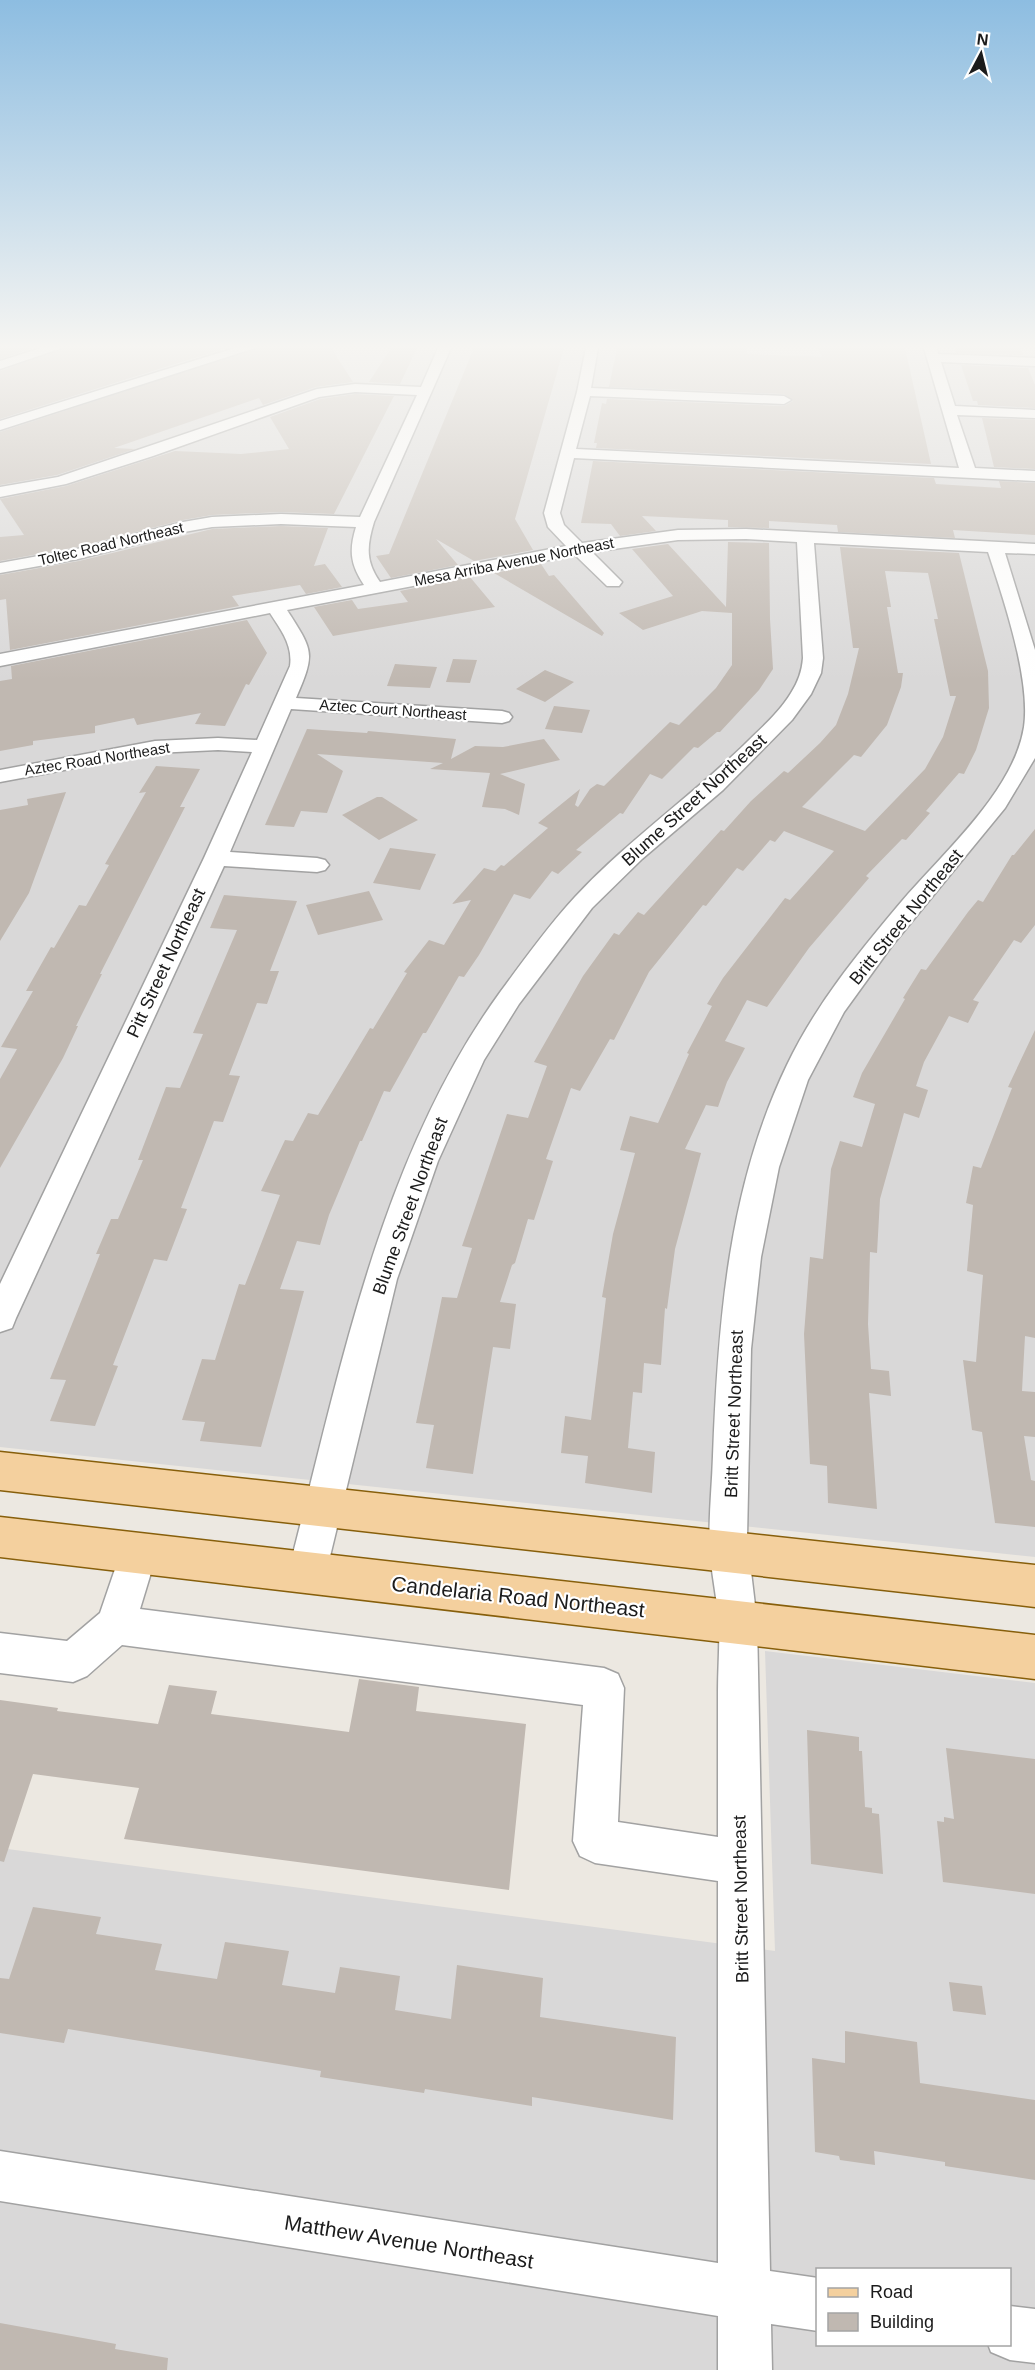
<svg xmlns="http://www.w3.org/2000/svg" width="1035" height="2370" font-family="Arial,sans-serif">
  <style>
    .residential { fill: #d9d8d8; fill-rule: evenodd }
    .building { fill: #c0b8b1; fill-rule: evenodd }
    .lines { fill: none; stroke-linecap: round; stroke-linejoin: round }
    .minor-casing { stroke: #a2a2a2; stroke-width: 3 }
    .major-casing { stroke: #875f0b; stroke-width: 3 }
    .minor { fill: #fff; fill-rule: evenodd }
    .major { fill: #f4d09e; fill-rule: evenodd }
    .labels { text-anchor: middle; stroke-width: 4.5; stroke-linejoin: round; paint-order: stroke }
    .far-street-label { font-size: 15px; fill: #1b1b1b; stroke: #fff }
    .street-label { font-size: 18px; fill: #1b1b1b; stroke: #fff }
    .near-street-label { font-size: 21px; fill: #1b1b1b; stroke: #fff }
  </style>
  <rect width="100%" height="100%" fill="#ece8e1"/>
  <!-- residential -->
  <path class="residential" d="M0,348h1035v1209l-1035,-110z
    M765,1651l270,32v687h-1035v-522l775,103zM818,2270h192v74h-192z"/>
  <!-- building -->
  <path class="building" d="M0,348h32l-32,11z
    M64,348h162l-226,71v-48z
    M257,348h74l22,34 -37,5 -53,18 -4,-7 -145,50 21,1 -78,26 -57,10v-53z
    M391,348h26l-17,36 -31,-2z
    M474,348h90l-49,171 18,31 -59,11 -38,-22 22,26 -67,13 -15,-22 13,-2z
    M617,348h130v6l75,3 -4,-9h87l26,116 -335,-16 1,-5h-3l8,-40 4,1 1,-5 177,7 9,-5 -9,-7 -175,-7z
    M955,348h65l3,7 -67,-2z
    M961,365l67,3 7,17v23l-57,-3 -1,-4h-4z
    M355,394l39,2 -60,118 -53,-2 -69,3 -29,5 -106,27 -77,14v-24l24,-2 -24,-36 66,-13 109,-35 66,3 48,-5 -19,-32 50,-18z
    M982,418l53,2v49l-41,-2z
    M593,461l341,17 2,6 65,4 -2,-7 36,2v52l-82,-5 2,8 -117,-6 -1,-7 -68,-4v7l-41,-1v-7l-86,-4 14,15 -36,5 -9,-12 -30,-1z
    M281,526l47,2 -14,38 11,-2 17,23 -36,7 -6,-9 -68,11 7,10 -229,44 -4,-51 -6,1v-25l79,-14 133,-32z
    M728,542l41,1 1,76 3,50 -14,21 -39,42h-3l-19,16 -4,-1 -32,32 -12,-5 -27,40 -3,-1 -44,37 6,2 -24,22 -6,-3 -22,28 -16,-5 -35,61 -15,22 -5,-1 -33,57h-3l-33,59 -6,-1 -22,50h-2l-31,74 -9,30 -23,-4 -17,48 24,2 -43,156 -61,-6 5,-19 -23,-2 20,-61 13,1 24,-76 6,1 35,-90 -19,-4 24,-51 8,1 15,-28 10,2 52,-87 3,1 34,-56 -3,-1 25,-32 15,5 27,-45 -19,4 32,-36 11,3 6,-6 3,1 44,-38 -10,-5 42,-34 -5,16 3,2 12,-18 7,-5 7,2 66,-64 9,3 37,-37 16,-23v-52l-30,-2 -59,19 -24,-17 54,-17 -41,-47 36,-5 58,63z
    M840,547l119,6 29,118 1,37 -13,42 -12,24 -5,-1 -33,38 4,2 -24,27 -4,-1 -36,37 3,2 -60,70 -42,59 -20,-7 -22,41 20,7 -18,34 -9,25 -12,-2 -21,44 16,4 -26,96 -8,60 -2,-1 -4,57 -17,-2 -2,30 -9,-1 -5,56 27,4 -3,41 -67,-10 3,-27 -27,-3 4,-37 26,4 15,-122 -4,-1 11,-63 22,-81 -15,-3 10,-34 28,7 31,-69 -2,-1 25,-47 -5,-2 16,-26 62,-80 5,2 44,-49 -50,-20 -9,11 -5,-2 -27,31 -6,-3 -31,38 -3,-1 -54,67 -35,68 -4,-1 -30,52 -9,-3 -25,71 7,2 -19,59 -6,-1 -13,44 -3,2 -12,37 16,2 -6,45 -17,-2 -20,127 -47,-6 8,-43 -18,-2 26,-126 15,1 15,-50 -10,-2 45,-132 21,4 19,-52 -13,-4 49,-86 31,-43 5,2 19,-23 6,3 77,-85 3,1 27,-30 33,-30 4,2 32,-30 16,-18 12,-31 11,-46h-6zM885,571l43,2 10,46h-4l16,77h6l-13,41 -18,32 -60,62 -63,-24 52,-52 7,2 26,-32 14,-38 2,-14h-5l-11,-66h4z
    M541,564l8,12 5,-1 50,58 -2,3 -108,-63z
    M470,577l25,30 -162,29 -19,-29 38,-7 6,9 50,-7 -8,-11z
    M247,620l20,33 -18,32 -3,-1 -21,42 -30,-2 6,-11 -64,12 -3,-7 -39,8v7l-62,8v4l-33,6v-70l12,-2 -1,-13z
    M453,659l24,1 -7,23 -24,-1z
    M395,664l42,3 -7,21 -43,-2z
    M545,670l29,12 -29,20 -29,-13z
    M554,706l36,4 -8,23 -37,-4z
    M307,729l60,4 1,-2 88,8 -5,20 24,-13 28,1 41,-8 16,21 -60,14 25,10 -6,31 -14,-6 -23,-2 8,-34 -60,-4 13,-6 -126,-9 26,17 -16,42 -26,-2 -7,16 -29,-2z
    M156,766l44,3 -20,38h5l-85,167h2l-26,52h2l-15,32 -63,110v-89l17,-30 -16,-2 32,-56h-7l25,-44 3,1 25,-43 7,1 23,-41 -4,-1 41,-72 -7,1z
    M66,792l-37,101 -29,48v-131l28,-5 -1,-6z
    M377,797h5l36,23 -39,20 -37,-25z
    M1035,829v96l-14,18 -7,-3 -41,60 6,2 -11,21 -19,-7 -25,46 -8,24 12,4 -9,28 -15,-5 -24,86 -3,54 -7,-1 -2,72 3,45 18,2 2,25 -22,-3 8,116 -49,-6 -1,-37 -17,-2 -6,-130 6,-77 13,2 8,-90 9,-28 22,6 13,-43 -22,-7 9,-24 43,-74 -2,-1 18,-29 5,1 42,-58 10,-12 5,2 29,-47h2z
    M390,848l46,6 -16,36 -47,-7z
    M369,891l14,29 -65,15 -12,-30z
    M224,895l73,6 -27,70h9l-12,33 -10,-1 -28,72 11,1 -17,46 -9,-1 -33,87 6,1 -20,52 -13,-2 -41,106 5,1 -23,60 -45,-5 16,-41 -16,-1 50,-125h-4l15,-35h7l25,-59h-5l28,-73 14,1 23,-54 -10,-1 44,-103 -27,-2z
    M1035,1030v308l-10,-2 -3,55 13,1v45l-11,-1 7,44 4,1v46l-40,-4 -13,-91 -10,-2 -9,-70 13,2 7,-87 -16,-4 6,-66 -7,-2 7,-37 8,2 31,-80 -4,-1z
    M359,1679l60,8 -3,24 110,13 -17,166 -385,-51 15,-51 -106,-14 -29,88 -4,-1v-161l58,8 -1,3 101,13 11,-39 48,6 -6,23 138,18z
    M807,1730l52,7v14h3l3,56 7,1v5l7,1 4,60 -72,-10z
    M946,1748l89,11v135l-92,-12 -6,-61 7,1v-5l10,2z
    M33,1907l68,10 -5,17 66,10 -7,26 62,9 8,-37 64,9 -7,34 53,8 5,-26 60,9 -5,34 56,9 6,-54 86,13 -3,39 136,20 -3,83 -141,-23v9l-107,-17 -1,4 -104,-16 1,-6 -253,-42 -4,14 -64,-10v-55l9,1z
    M949,1982l33,4 4,29 -33,-4z
    M845,2031l72,11 3,41 115,17v80l-90,-14v-4l-71,-11 1,14 -35,-5 -1,-4 -24,-4 -3,-94 33,5z
    M0,2323l116,21 -1,5 53,9 -1,12h-167z"/>
  <g class="lines">
    <!-- minor casing -->
    <g class="minor-casing">
      <path id="minor" d="M41,348h21l-62,21v-8z
        M235,348h20l-255,82v-9z
        M438,348h13l-77,174c-7,23 -9,39 6,60l186,-36 -18,-19 -4,-14 33,-121 9,-44h12l-7,40 193,8 7,4 -7,4 -194,-8 -14,53 383,19 -35,-120h13l1,6 97,4v8l-94,-4 14,44 80,4v8l-78,-3 18,53 60,3v10l-461,-23 -14,55 4,12 18,18 96,-13 68,-1 289,15v10l-30,-1 30,97v108l-30,50 -114,139 -47,65 -36,68 -29,87 -18,90 -10,92 -4,189 10,84 13,649 48,7v53l-47,-7 1,46h-54v-54l-718,-115v-50l718,112v-382l-123,-18 -15,-7 -7,-15 10,-136 -461,-60 -35,31 -14,6 -73,-9v-40l67,8 33,-28 25,-73 13,-6 13,6 6,13 -17,56 464,59 14,6 6,14 -6,134 100,15c0,-49 0,-97 0,-146 0,-23 2,-46 1,-69 -2,-23 -7,-46 -9,-69 -2,-32 2,-64 3,-97 5,-133 15,-269 74,-391 29,-61 72,-113 115,-164 41,-48 112,-110 122,-174 7,-47 -21,-130 -36,-175l-174,-9 9,115 -2,15 -10,21 -19,26 -69,70 -81,69 -50,49 -73,96 -35,56 -46,101 -41,118 -71,294 -6,13 -13,6 -13,-6 -6,-13c51,-196 91,-415 213,-582 23,-31 47,-65 74,-94 51,-55 114,-99 169,-152 16,-16 35,-32 47,-52 7,-11 11,-22 12,-35l-6,-116 -51,-3 -68,1 -86,12 30,30 -3,4h-12l-32,-31 -288,55c26,41 29,42 9,88l206,13 7,2 3,4 -3,4 -7,2 -211,-14 -61,143 87,6 8,2 4,5 -4,5 -8,2 -93,-6 -208,452 -4,10 -12,4v-48l204,-426 48,-106 -34,-2 -63,3 -155,29v-12l155,-29 63,-3 39,2 33,-74c3,-21 -9,-36 -20,-53l-270,53v-12l364,-69c-14,-21 -15,-35 -8,-58l-75,-3 -69,3 -28,5 -106,27 -78,14v-10l77,-14 106,-27 29,-5 69,-3 79,3 57,-122 -62,-3 -36,5 -166,59 -87,28 -66,13v-10l58,-10 259,-88 38,-5 66,3z
        M1010,2306l25,3v54l-25,-3 -19,-8 -3,-8h22z"/>
    </g>
    <!-- major casing -->
    <g class="major-casing">
      <path id="major" d="M0,1452l1035,113v42l-1035,-117z
        M0,1517l1035,118v44l-1035,-122z"/>
    </g>
    <!-- minor -->
    <use href="#minor" class="minor"/>
    <!-- major -->
    <use href="#major" class="major"/>
  </g>
  <!-- sky -->
  <linearGradient id="sky" x2="0" y2="1"><stop stop-color="#8dbde1"/><stop offset="0.51" stop-color="#f6f5f2"/><stop offset="1" stop-color="#f6f5f2" stop-opacity="0"/></linearGradient>
  <rect width="1035" height="680" fill="url(#sky)"/>
  <g class="labels">
    <!-- far-street labels -->
    <g class="far-street-label">
      <text transform="translate(111 544) rotate(-13)" y="5">Toltec Road Northeast</text>
      <text transform="translate(514 562) rotate(-11)" y="5">Mesa Arriba Avenue Northeast</text>
      <text transform="translate(393 710) rotate(4)" y="5">Aztec Court Northeast</text>
      <text transform="translate(97 759) rotate(-9)" y="5">Aztec Road Northeast</text>
    </g>
    <!-- street labels -->
    <g class="street-label">
      <text transform="translate(694 800) rotate(-42)" y="6">Blume Street Northeast</text>
      <text transform="translate(906 917) rotate(-51)" y="6">Britt Street Northeast</text>
      <text transform="translate(166 963) rotate(-65)" y="6">Pitt Street Northeast</text>
      <text transform="translate(410 1206) rotate(-70)" y="6">Blume Street Northeast</text>
      <text transform="translate(734 1414) rotate(-88)" y="6">Britt Street Northeast</text>
      <text transform="translate(741 1899) rotate(-91)" y="6">Britt Street Northeast</text>
    </g>
    <!-- near-street labels -->
    <g class="near-street-label">
      <text transform="translate(518 1597) rotate(6)" y="7">Candelaria Road Northeast</text>
      <text transform="translate(409 2242) rotate(9)" y="7">Matthew Avenue Northeast</text>
    </g>
  </g>
  <!-- legend -->
  <rect x="816" y="2268" width="195" height="78" fill="#ffffff" stroke="#a4a4a4" stroke-width="1.5"/>
  <rect x="828" y="2288" width="30" height="9" fill="#f4d09e" stroke="#a4a4a4" stroke-width="1.5"/>
  <text x="870" y="2298" font-size="18" fill="#1b1b1b">Road</text>
  <rect x="828" y="2313" width="30" height="18" fill="#c0b8b1" stroke="#a4a4a4" stroke-width="1.5"/>
  <text x="870" y="2328" font-size="18" fill="#1b1b1b">Building</text>
  <!-- north arrow -->
  <g transform="translate(981 54) rotate(7)" stroke="#ffffff" stroke-width="4.5" paint-order="stroke">
  <path d="M0-4.5L10 22L0 15L-10 22Z" fill="#1b1b1b"/>
  <text y="-9" font-size="16" font-weight="bold" text-anchor="middle" fill="#1b1b1b">N</text>
  </g>
</svg>
